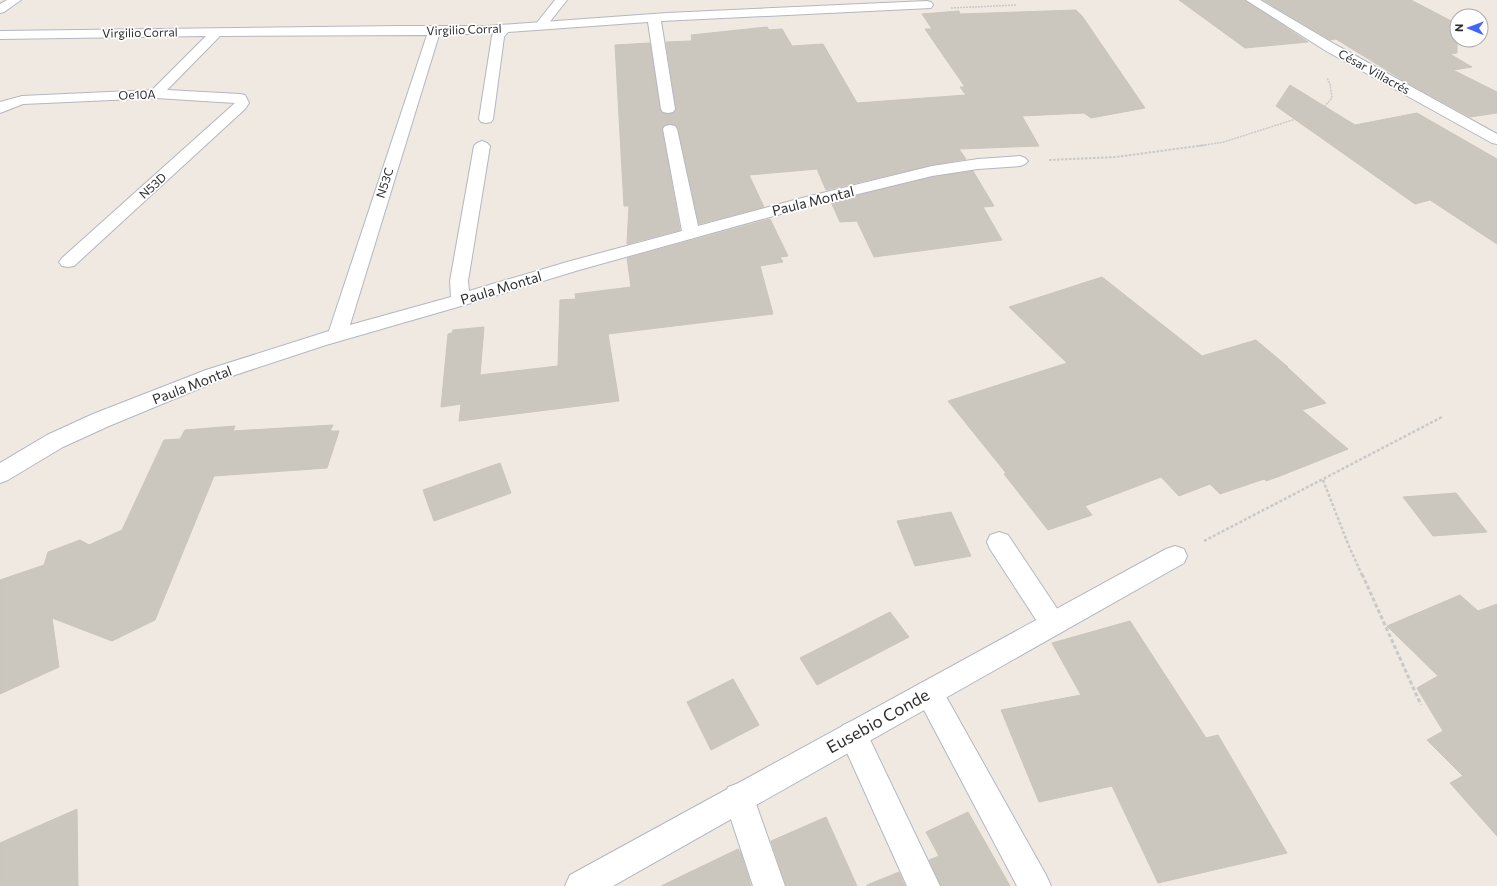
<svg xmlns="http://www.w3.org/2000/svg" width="1497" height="886" font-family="Commissioner,sans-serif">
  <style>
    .building { fill: #cbc7bf; stroke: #cbc5ba }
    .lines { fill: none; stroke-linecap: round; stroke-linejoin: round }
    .service-casing { stroke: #b4b7c1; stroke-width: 2 }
    .minor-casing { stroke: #b4b7c1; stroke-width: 2 }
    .path-far3 { stroke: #c9c9c9; stroke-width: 1.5; stroke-dasharray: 2 1; stroke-linecap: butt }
    .path-far2 { stroke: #c9c9c9; stroke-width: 2; stroke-dasharray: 2.5 1.5; stroke-linecap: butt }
    .path-far1 { stroke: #c9c9c9; stroke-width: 2.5; stroke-dasharray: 3 2; stroke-linecap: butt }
    .path { stroke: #c9c9c9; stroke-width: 3; stroke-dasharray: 4 2.5; stroke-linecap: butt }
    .service { fill: #fff; fill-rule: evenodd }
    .minor { fill: #fff; fill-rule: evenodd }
    .labels { text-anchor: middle; stroke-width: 3.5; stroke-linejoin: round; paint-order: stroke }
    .far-street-label { font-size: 12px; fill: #2e2e2e; stroke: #fff }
    .street-label { font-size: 14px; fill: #2e2e2e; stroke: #fff }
    .near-street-label { font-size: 17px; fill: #2e2e2e; stroke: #fff }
  </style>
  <rect width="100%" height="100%" fill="#efe9e1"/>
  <!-- building -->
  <path class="building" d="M1179,0h66l63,42 -63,6z
    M1263,0h148l46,24v29l-7,1 22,13 -19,3 44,22v21l-27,4 -64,-35 -70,-43 -6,1z
    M1076,10l6,6 63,92 -54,10 -7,-5 -62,3 17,30 -80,3 7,10 -34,6 -106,25 -9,-21 -68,6 15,32 -65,17 -21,-95 -3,-4h-10l-3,4 18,101 -53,14 2,-38h-5l-9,-161 35,-2 10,66 3,4 5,1 5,-1 3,-4 -10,-67 26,-1 -1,-6 76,-8 2,3 13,-1 10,17 31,-2 34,59 109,-8 -6,-8h5l-40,-58h7l-10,-15 37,-3 1,3z
    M1290,85l65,40 62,-12 80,46v85l-67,-44 -15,4 -139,-98z
    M973,171l21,35 -11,1 19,33 -128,17 -17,-36 -17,1 -9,-20 101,-25z
    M770,219l18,37 -8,1 3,5 -23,4 13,48 -165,20 11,67 -160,20 2,-17 -20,3 7,-73 4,-1 1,-3 31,-3 -4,48 78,-9 2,-66 16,-1 -1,-5 56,-7 -4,-29z
    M1102,277l100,79 54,-16 32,27h-1l39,36 -24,7 46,39 -68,27 -14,5 -2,-2 -44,15 -10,-10 -31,12 -18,-19 -76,29 7,9 -44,15 -44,-56 2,-1 -58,-72 119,-38 -58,-56z
    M333,425l-3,6h9l-12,37 -113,8 -59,144 -43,21 -60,-23 7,49 -59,27v-114l44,-15 4,-13 32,-12 9,5 33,-15 42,-90 16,-1 5,-9 50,-4 -2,5z
    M500,463l11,30 -77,28 -11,-31z
    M1456,493l31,39 -54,4 -30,-39z
    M951,512l20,44 -56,10 -18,-45z
    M1460,595l18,16 19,-7v232l-47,-53 13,-7 -36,-36 16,-9 -26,-43 21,-12 -51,-50z
    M890,612l19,25 -92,48 -17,-27z
    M1130,621l76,117 12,-3 69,118 -129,30 -46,-97 -73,16 -38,-92 80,-15 -29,-52z
    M733,679l26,46 -48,25 -24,-48z
    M77,809l1,77h-78v-43z
    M968,812l42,74h-69l-12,-26 10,-4 -13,-24z
    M826,817l31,69h-71l-15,-45z
    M738,849l3,4 10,33h-90z
    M899,872l6,14h-38v-1z"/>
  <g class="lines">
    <!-- service casing -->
    <g class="service-casing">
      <path id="service" d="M555,0h12l-22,28h-8l-2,-3z
        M999,532l9,3 54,81 4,8 -4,8 -9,4 -9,-4 -54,-83 -3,-7 3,-7z
        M929,680l10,4 107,191 5,11h-34l-102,-193 4,-9z
        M853,721l10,4 77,161h-33l-68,-151 4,-10z
        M739,783l11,4 35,99h-32l-29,-88 4,-11z"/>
    </g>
    <!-- minor casing -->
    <g class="minor-casing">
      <path id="minor" d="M7,0h14l-17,12 -4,1v-9z
        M1246,0h14l76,45 161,89v10l-5,-1 -166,-92z
        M927,1l4,1 2,3 -2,3 -270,13 14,88 -2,3 -5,1 -5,-1 -2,-3 -13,-87 -140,10 -4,5 -11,82 -2,3 -5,1 -5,-1 -2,-3 13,-83 2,-3 -55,2 -89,290 101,-28 -1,-16 24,-135 3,-3 5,-2 5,2 3,3 -22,135 1,10 98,-29 115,-31 -19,-102 2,-3 5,-1 5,1 2,3 21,97 104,-28 130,-32 46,-7 42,-3 5,2 3,3 -3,3 -5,2 -42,3 -46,7 -119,29 -234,65 -111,34 -142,41 -106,35 -111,46 -46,21 -55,33 -8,3v-20l47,-28 46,-21 113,-44 123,-39 98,-296 -207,1 -53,54 73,4 5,1 4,8 -4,6 -171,157 -6,1 -6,-1 -3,-4 3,-4 173,-155 -79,-5 -133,6 -23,9v-11l22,-6 130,-6 54,-54 -206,3v-8l400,-5h87l180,-13z
        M1175,546l9,3 3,7 -3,7 -571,323h-48l5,-11 596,-326z"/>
    </g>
    <!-- path-far3 -->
    <path class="path-far3" d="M951,8l66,-3
      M1199,146l25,-4 84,-27 14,-6 10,-11 -2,-14 -3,-6"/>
    <!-- path-far2 -->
    <path class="path-far2" d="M1049,160l67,-3 89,-12"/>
    <!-- path-far1 -->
    <path class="path-far1" d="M1323,480l25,64 14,31
      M1204,541l238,-124"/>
    <!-- path -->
    <path class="path" d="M1362,574l59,131"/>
    <!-- service -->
    <use href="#service" class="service"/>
    <!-- minor -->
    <use href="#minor" class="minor"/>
  </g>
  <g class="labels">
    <!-- far-street labels -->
    <g class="far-street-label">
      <text transform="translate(464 30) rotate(-2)" y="4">Virgilio Corral</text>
      <text transform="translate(140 33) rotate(-1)" y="4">Virgilio Corral</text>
      <text transform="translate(1374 72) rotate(29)" y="4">César Villacrés</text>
      <text transform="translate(137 95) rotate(-2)" y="4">Oe10A</text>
      <text transform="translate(385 183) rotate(-72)" y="4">N53C</text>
      <text transform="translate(153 186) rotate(-42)" y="4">N53D</text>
    </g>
    <!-- street labels -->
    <g class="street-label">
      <text transform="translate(813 201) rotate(-14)" y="5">Paula Montal</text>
      <text transform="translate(501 288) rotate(-17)" y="5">Paula Montal</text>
      <text transform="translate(192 385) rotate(-21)" y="5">Paula Montal</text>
    </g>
    <!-- near-street labels -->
    <g class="near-street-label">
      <text transform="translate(878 721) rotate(-29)" y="6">Eusebio Conde</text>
    </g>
  </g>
  <!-- north arrow -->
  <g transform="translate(1469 28) rotate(271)"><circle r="19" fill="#ffffff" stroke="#ababab"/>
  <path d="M0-3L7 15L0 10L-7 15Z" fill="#4264fb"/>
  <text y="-6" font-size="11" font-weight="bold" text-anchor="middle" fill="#2e2e2e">N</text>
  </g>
</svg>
